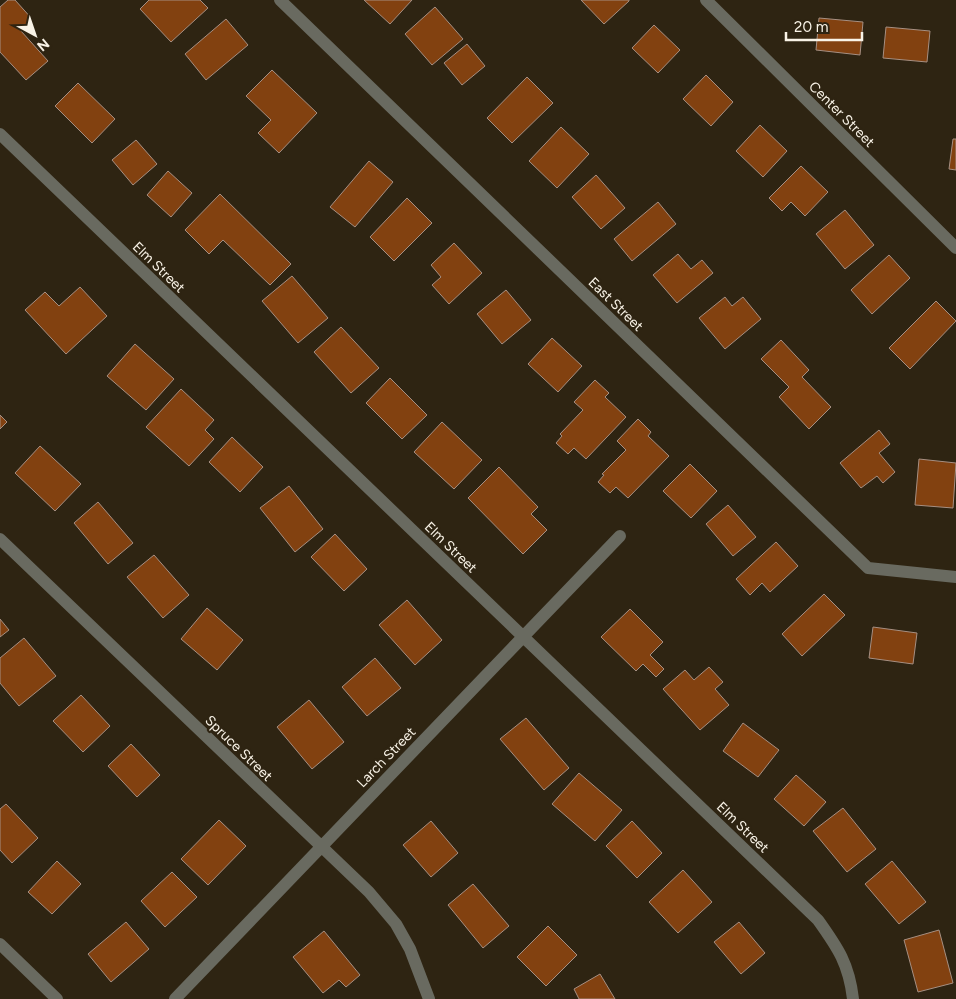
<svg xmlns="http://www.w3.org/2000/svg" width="956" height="999" font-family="Figtree,sans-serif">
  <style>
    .building { fill: #824110; stroke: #a68f82 }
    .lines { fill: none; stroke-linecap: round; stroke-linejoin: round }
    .minor { stroke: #696a60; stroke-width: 12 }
    .labels { text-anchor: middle; stroke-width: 4.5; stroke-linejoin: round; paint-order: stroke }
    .street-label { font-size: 14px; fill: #f9f3e7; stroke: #2e2412 }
  </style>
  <rect width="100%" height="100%" fill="#2e2412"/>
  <!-- building -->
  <path class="building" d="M8,0h7l18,20 -12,11 27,30 -22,19 -26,-28v-45z
    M149,0h51l8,8 -37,34 -31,-33z
    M364,0h48l-22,24z
    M581,0h48v1l-25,23z
    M435,7l28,32 -31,26 -27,-31z
    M819,18l44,4 -3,33 -44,-5z
    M226,19l22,26 -42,35 -21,-26z
    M654,25l26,25 -22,23 -26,-25z
    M886,27l44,4 -3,31 -44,-4z
    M467,44l18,22 -23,19 -18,-22z
    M272,70l45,43 -38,40 -21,-20 13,-13 -25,-24z
    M706,75l27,27 -22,24 -28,-27z
    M527,77l26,26 -41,40 -25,-25z
    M78,83l37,36 -23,24 -37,-37z
    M760,125l27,26 -24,26 -27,-26z
    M561,127l28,27 -32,34 -28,-27z
    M953,139h3v31l-7,-1z
    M136,140l21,24 -24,21 -21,-25z
    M369,161l24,21 -38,45 -25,-20z
    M801,166l27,26 -23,24 -14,-14 -9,9 -13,-13z
    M168,171l24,22 -21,24 -24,-22z
    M596,175l29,33 -24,21 -29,-32z
    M220,194l71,70 -21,21 -47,-45 -14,14 -24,-24z
    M407,198l25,25 -38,38 -24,-24z
    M658,202l18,22 -44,37 -18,-22z
    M845,210l29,35 -29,24 -29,-35z
    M454,243l28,30 -33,31 -17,-19 9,-8 -10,-12z
    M678,254l13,15 11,-9 11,13 -36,30 -24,-28z
    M889,255l21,23 -38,36 -21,-24z
    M292,276l36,42 -30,25 -36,-42z
    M80,287l27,29 -41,38 -41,-44 20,-18 14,14z
    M506,290l25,30 -29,24 -25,-30z
    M725,297l7,9 11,-9 18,22 -36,30 -26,-31z
    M936,301l20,20 -46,48 -21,-21z
    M341,327l38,41 -28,25 -37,-41z
    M552,338l30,28 -24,26 -30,-28z
    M781,340l28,30 -7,7 29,30 -22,22 -30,-32 10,-10 -28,-28z
    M135,344l39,35 -28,31 -39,-34z
    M390,378l37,37 -25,24 -36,-36z
    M595,380l14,13 -4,4 21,20 -40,42 -12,-11 -6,6 -12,-11 6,-7 -2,-2 23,-24 -9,-8z
    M181,389l33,31 -9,10 9,9 -25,27 -43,-39z
    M0,415l7,7 -7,7z
    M638,419l13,13 -3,4 21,20 -41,42 -12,-11 -6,6 -12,-11 6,-7 -2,-1 24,-24 -9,-9z
    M442,422l40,38 -28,29 -40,-37z
    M879,430l11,14 -11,9 16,19 -12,11 -6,-7 -16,12 -21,-25z
    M232,437l31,30 -23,25 -31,-30z
    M40,446l41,38 -26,27 -40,-38z
    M919,459l37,4 -3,45 -38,-3z
    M690,464l27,27 -26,27 -28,-27z
    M499,467l39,40 -7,7 16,16 -24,24 -55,-56z
    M289,486l34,43 -28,23 -35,-44z
    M98,502l35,41 -25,21 -34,-41z
    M728,505l28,32 -23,19 -27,-32z
    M335,534l32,35 -23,22 -33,-34z
    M776,542l22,24 -28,26 -8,-9 -12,12 -14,-16z
    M154,555l35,40 -26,23 -36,-41z
    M824,594l21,21 -43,41 -20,-22z
    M407,600l35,40 -27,25 -36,-40z
    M207,608l36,32 -26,30 -36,-31z
    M630,609l33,33 -13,13 14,14 -8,8 -13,-13 -7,7 -35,-34z
    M0,619l9,11 -9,7z
    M873,627l44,6 -4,31 -44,-6z
    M24,638l32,38 -37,30 -19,-23v-25z
    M375,658l26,30 -34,28 -25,-29z
    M709,667l14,15 -8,7 14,16 -29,25 -37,-41 22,-19 9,10z
    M81,695l29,31 -27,26 -30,-31z
    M309,700l35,42 -32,27 -35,-42z
    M526,718l43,50 -25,22 -44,-51z
    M743,723l36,27 -21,27 -35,-26z
    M131,744l29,31 -23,22 -29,-31z
    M579,773l43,37 -27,31 -43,-37z
    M796,775l30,27 -22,24 -30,-27z
    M6,804l32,34 -26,25 -12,-13v-41z
    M843,808l33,41 -29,23 -34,-41z
    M219,820l27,26 -38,39 -27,-26z
    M431,821l27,32 -27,24 -28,-32z
    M632,821l30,32 -25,25 -31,-32z
    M57,861l24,23 -29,30 -24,-22z
    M892,861l34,41 -27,22 -34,-40z
    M683,870l29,32 -34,31 -29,-31z
    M172,872l25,25 -32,30 -24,-26z
    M473,884l36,42 -26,22 -35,-43z
    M126,922l23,27 -38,33 -23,-28z
    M739,922l26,31 -24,21 -27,-32z
    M548,926l29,29 -31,31 -29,-29z
    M939,930l14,53 -35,9 -14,-52z
    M324,931l36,44 -14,12 -7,-7 -16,13 -30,-36z
    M600,974l15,25h-36l-5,-10z"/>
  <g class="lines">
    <!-- minor -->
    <path class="minor" d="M280,0l588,568 88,9
      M706,0l250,248
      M0,134l818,786c20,28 31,44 35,79
      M0,539l369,353 27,32 14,25 19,50
      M0,944l57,55
      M175,999l445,-463"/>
  </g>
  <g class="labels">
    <!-- street labels -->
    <g class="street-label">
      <text transform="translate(842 114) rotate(45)" y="5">Center Street</text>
      <text transform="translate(159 267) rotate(44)" y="5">Elm Street</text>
      <text transform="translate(616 304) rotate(44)" y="5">East Street</text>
      <text transform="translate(451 547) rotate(44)" y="5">Elm Street</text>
      <text transform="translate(239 748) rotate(44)" y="5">Spruce Street</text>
      <text transform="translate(386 757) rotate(-46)" y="5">Larch Street</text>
      <text transform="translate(743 827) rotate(44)" y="5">Elm Street</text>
    </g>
  </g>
  <!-- north arrow -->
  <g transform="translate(35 35) rotate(140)" stroke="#2e2412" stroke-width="4" paint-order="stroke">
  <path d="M0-4L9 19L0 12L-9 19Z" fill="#f9f3e7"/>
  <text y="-8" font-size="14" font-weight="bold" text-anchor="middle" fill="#f9f3e7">N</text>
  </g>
  <!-- scale -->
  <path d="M786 32v8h76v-8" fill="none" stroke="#f9f3e7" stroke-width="2.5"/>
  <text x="794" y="32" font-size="15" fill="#f9f3e7" stroke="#2e2412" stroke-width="4" paint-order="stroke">20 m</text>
</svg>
